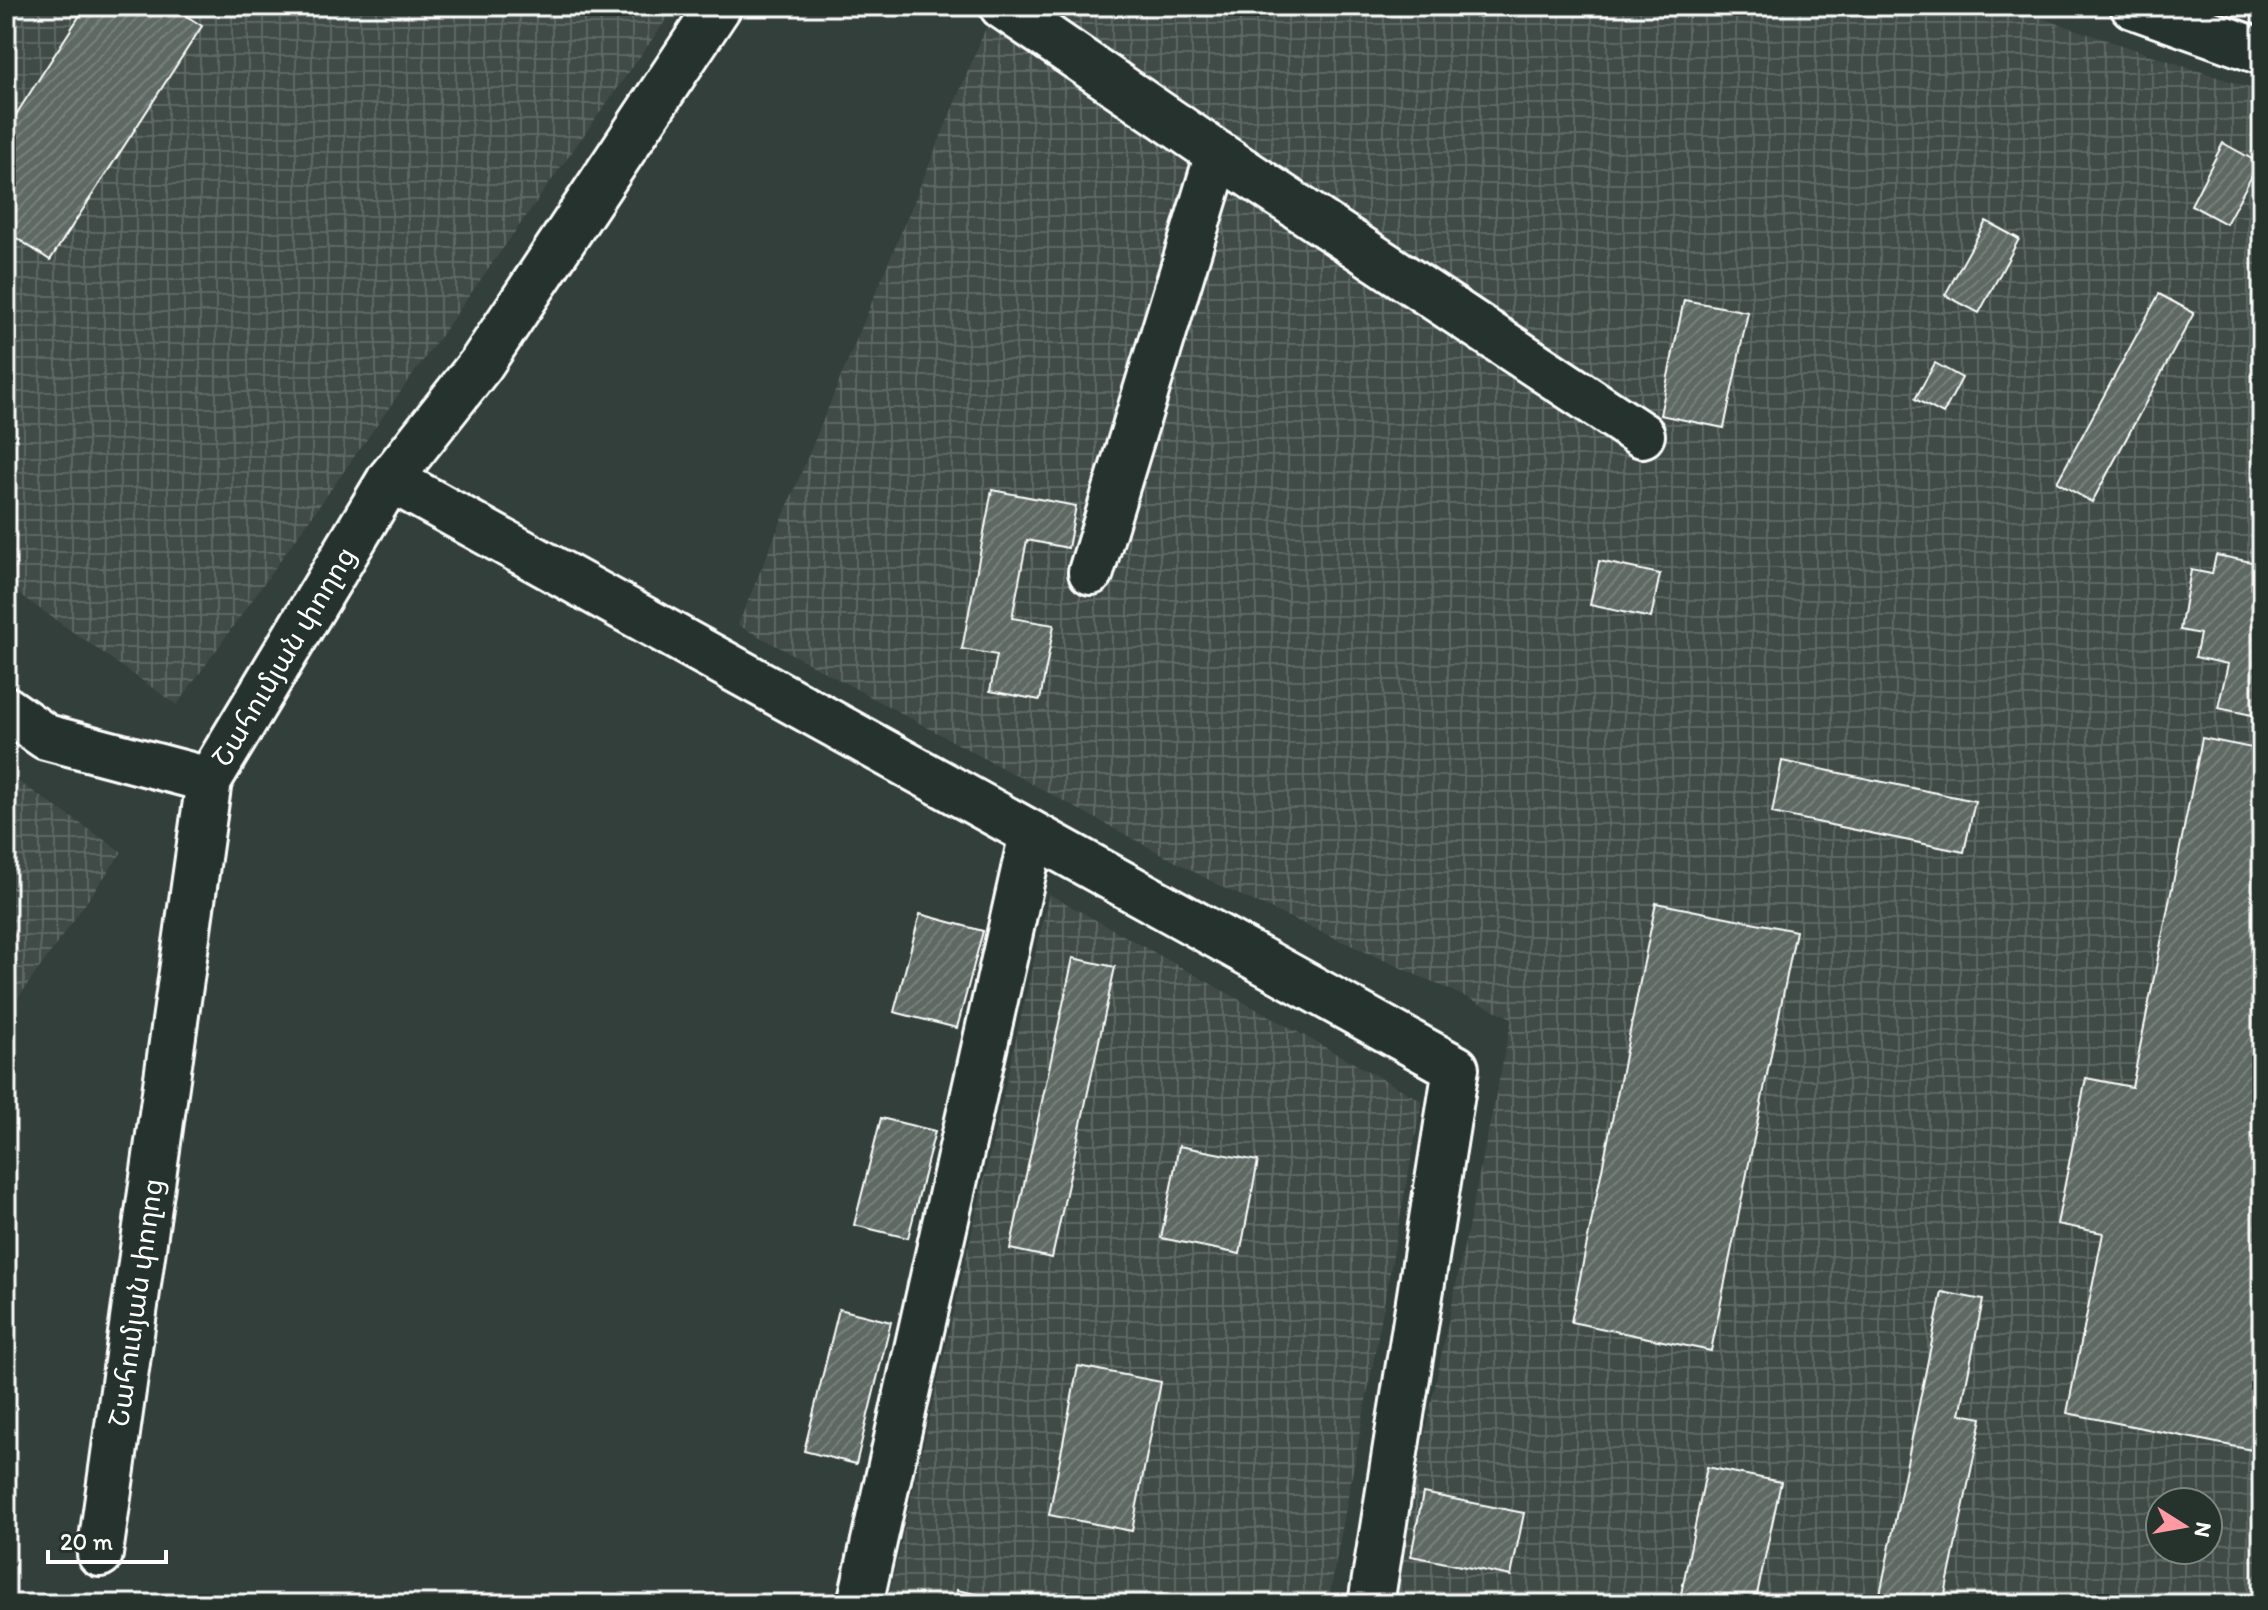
<svg xmlns="http://www.w3.org/2000/svg" width="2268" height="1610" font-family="Itim,'Noto Sans Armenian',sans-serif">
  <style>
    .industrial { fill: url(#industrial-grid); fill-rule: evenodd }
    .building { fill: url(#building-hatch); stroke: #fff; stroke-width: 2 }
    .lines { fill: none; stroke-linecap: round; stroke-linejoin: round }
    .minor-casing { stroke: #fff; stroke-width: 50 }
    .minor { stroke: #26332d; stroke-width: 44 }
    .labels { text-anchor: middle; stroke-width: 7; stroke-linejoin: round; paint-order: stroke }
    .street-label { font-size: 28px; fill: #fff; stroke: #26332d }
  </style>
  <defs>
    <pattern id="industrial-grid" width="8" height="8" patternUnits="userSpaceOnUse" patternTransform="scale(2)"><rect width="8" height="8" fill="#404c47"/><path d="M0 4h8M4 0v8" fill="none" stroke="#5d6763"/></pattern>
    <pattern id="building-hatch" width="6" height="6" patternUnits="userSpaceOnUse" patternTransform="scale(2)"><rect width="6" height="6" fill="#5f6964"/><path d="M-1 1l2-2M0 6l6-6M5 7l2-2" fill="none" stroke="#77807b"/></pattern>
  </defs>
  <rect width="100%" height="100%" fill="#333f3a"/>
  <filter id="ink" filterUnits="userSpaceOnUse"><feTurbulence type="fractalNoise" baseFrequency=".0125" numOctaves="2"/><feDisplacementMap in="SourceGraphic" scale="16" xChannelSelector="R" yChannelSelector="G"/><feConvolveMatrix kernelMatrix="1 2 1 2 8 2 1 2 1" color-interpolation-filters="sRGB"/></filter>
  <g filter="url(#ink)">
    <!-- industrial -->
    <path class="industrial" d="M6,6h670l-499,699 -171,-120z
      M995,6h1010l257,86v1512h-853l-19,-4 122,-582 -288,-130 -486,-263zM2160,1502h48v48h-48z
      M6,773l116,79 -116,163z
      M1049,894l373,207 -94,503h-441z"/>
    <!-- building -->
    <path class="building" d="M86,6h85l31,20 -152,234 -44,-29v-101z
      M2223,143l36,20 -33,61 -35,-19z
      M1986,221l33,18 -40,74 -34,-18z
      M2159,294l35,19 -102,189 -35,-20z
      M1684,300l64,12 -24,116 -64,-13z
      M1935,363l27,15 -19,36 -28,-15z
      M992,490l84,16 -8,42 -41,-8 -15,78 42,7 -14,75 -50,-9 7,-36 -35,-6z
      M2216,555l46,9v153l-44,-9 10,-44 -33,-7 5,-23 -20,-4 11,-60 21,4z
      M1599,561l61,13 -9,44 -61,-13z
      M2202,738l60,12v702l-195,-39 36,-180 -46,-9 29,-146 46,9z
      M1782,761l193,40 -11,51 -192,-39z
      M1656,903l140,28 -85,420 -140,-29z
      M920,914l63,17 -26,97 -63,-16z
      M1073,958l42,9 -63,291 -42,-9z
      M881,1118l54,13 -27,107 -54,-13z
      M1179,1146l79,15 -18,93 -79,-16z
      M1942,1292l41,8 -23,114 22,4 -39,186h-65z
      M839,1309l52,13 -35,142 -52,-13z
      M1078,1366l83,16 -29,149 -83,-16z
      M1707,1467l74,15 -26,122h-76z
      M1423,1493l101,20 -13,63 -100,-20z
      M957,1590l65,14h-64z"/>
    <g class="lines">
      <!-- minor casing -->
      <g class="minor-casing">
        <g id="minor">
          <path d="M1002,6l216,148 424,281"/>
          <path d="M2133,6l129,46"/>
          <path d="M390,479l1066,589 -85,536"/>
          <path d="M1091,572l127,-418"/>
          <path d="M6,709l40,28 163,43"/>
          <path id="s1" d="M100,1554l109,-774 181,-301 91,-115 238,-358"/>
          <path d="M860,1604l172,-770"/>
        </g>
      </g>
      <!-- minor -->
      <use href="#minor" class="minor"/>
    </g>
  </g>
  <g class="labels">
    <!-- street labels -->
    <g class="street-label">
      <text dy="10" stroke="none"><textPath href="#s1" startOffset="926">Շահումյան փողոց</textPath></text>
      <text dy="10" stroke="none"><textPath href="#s1" startOffset="254">Շահումյան փողոց</textPath></text>
    </g>
  </g>
  <!-- margin -->
  <rect width="2268" height="1610" fill="none" stroke="#26332d" stroke-width="32"/>
  <rect x="16" y="16" width="2236" height="1578" fill="none" stroke="#fff" stroke-width="3" filter="url(#ink)"/>
  <!-- north arrow -->
  <g transform="translate(2184 1526) rotate(101)"><circle r="38" fill="#26332d" stroke="#7d8581" stroke-width="2"/>
  <path d="M0-6L14 30L0 20L-14 30Z" fill="#ff9aa2"/>
  <text y="-12" font-size="22" font-weight="bold" text-anchor="middle" fill="#ffffff">N</text>
  </g>
  <!-- scale -->
  <path d="M48 1550v12h118v-12" fill="none" stroke="#ffffff" stroke-width="4"/>
  <text x="60" y="1550" font-size="24" fill="#ffffff" stroke="#26332d" stroke-width="6" paint-order="stroke">20 m</text>
</svg>
